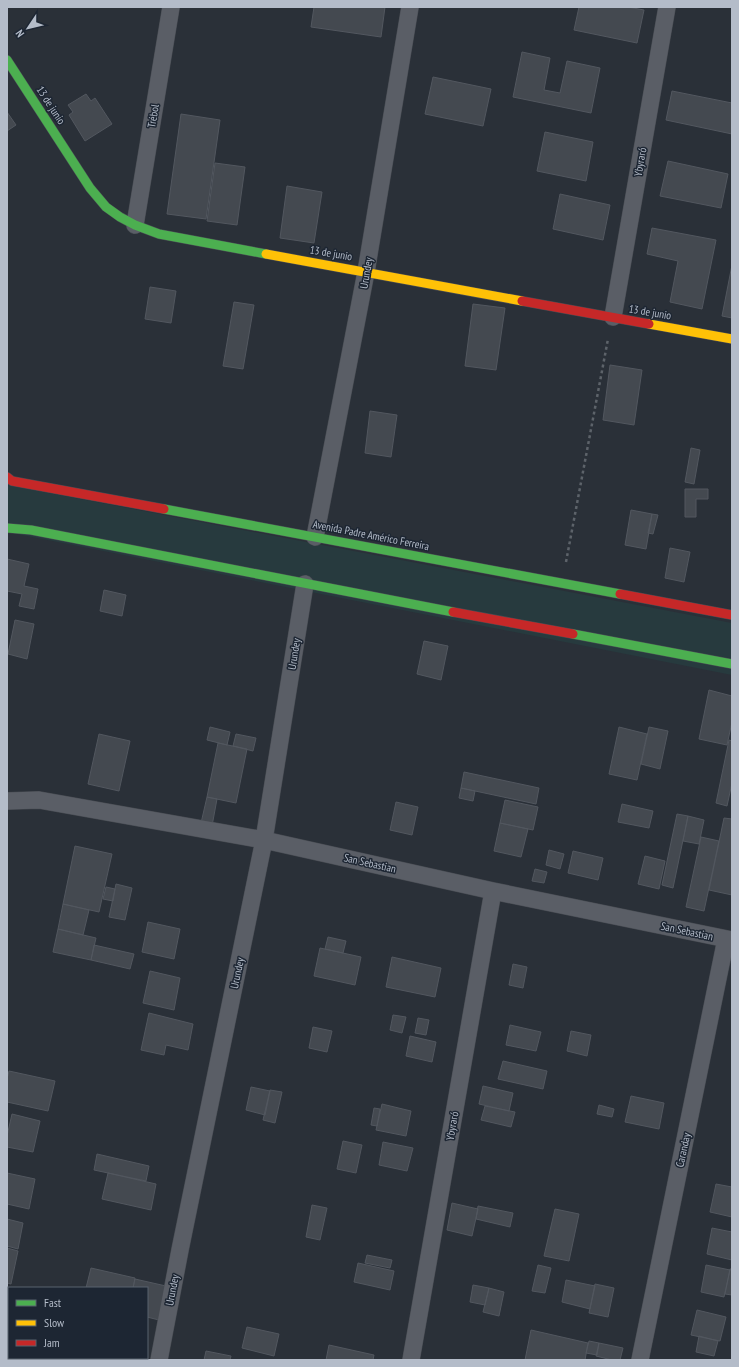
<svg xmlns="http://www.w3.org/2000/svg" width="739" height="1367" font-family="'PT Sans Narrow',sans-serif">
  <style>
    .green { fill: #273a3e }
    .building { fill: #444950; stroke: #52575f }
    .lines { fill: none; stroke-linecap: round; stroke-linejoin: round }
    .street-casing { stroke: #484c53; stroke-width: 18 }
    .fast-casing { stroke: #484c53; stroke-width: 10 }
    .slow-casing { stroke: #484c53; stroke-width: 10 }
    .jam-casing { stroke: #484c53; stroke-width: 10 }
    .path { stroke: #5d636a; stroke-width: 2.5; stroke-dasharray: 3 3; stroke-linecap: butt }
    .street { stroke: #5a5e66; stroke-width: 17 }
    .fast { stroke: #4caf50; stroke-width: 9 }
    .slow { stroke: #ffc107; stroke-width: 9 }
    .jam { stroke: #c62828; stroke-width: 9 }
    .labels { text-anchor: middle; stroke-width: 3; stroke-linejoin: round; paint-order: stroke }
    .street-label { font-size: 11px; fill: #b4bcc9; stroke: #1d2633 }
  </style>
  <rect width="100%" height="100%" fill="#2a3038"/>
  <!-- green -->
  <path class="green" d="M7,485l725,138v52l-725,-143z"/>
  <!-- building -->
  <path class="building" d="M314,7h71l-4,30 -70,-10z
    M579,7h49l16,3 -7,33 -63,-13z
    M522,52l28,6 -6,32 16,3 7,-32 33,7 -9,45 -78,-16z
    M433,77l58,12 -8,37 -58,-12z
    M672,91l60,12v31l-66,-14z
    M86,94l5,7 4,-3 17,26 -27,17 -16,-26 4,-3 -5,-7z
    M7,112l9,13 -9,6z
    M181,114l39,6 -14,99 -39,-5z
    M545,132l48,10 -7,39 -49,-10z
    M668,161l60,13 -7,34 -61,-12z
    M215,163l30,4 -8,58 -30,-4z
    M287,186l35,6 -8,51 -34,-5z
    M560,194l50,11 -7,35 -50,-11z
    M652,228l64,12 -14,69 -32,-7 8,-41 -31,-7z
    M732,265v53l-10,-2z
    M150,287l26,4 -5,32 -26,-4z
    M234,302l20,3 -11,64 -20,-3z
    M473,304l32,4 -9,62 -31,-4z
    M610,365l32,5 -8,55 -31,-5z
    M370,411l27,4 -6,42 -26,-4z
    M691,448l9,2 -6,34 -9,-2z
    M685,489h23v10h-12v18h-11z
    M631,510l21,4 -6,35 -21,-4z
    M652,514l6,1 -5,19 -5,-1z
    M670,548l20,4 -6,30 -19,-4z
    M7,559l22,5 -5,22 14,3 -4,20 -15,-3 3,-12 -15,-3z
    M104,590l22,5 -4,21 -22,-5z
    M15,620l19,4 -7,35 -19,-5z
    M424,641l24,5 -7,34 -24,-6z
    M709,690l23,6v26l-5,23 -28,-6z
    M210,727l20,5 -3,13 -20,-5z
    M619,727l28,7 -10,46 -28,-6z
    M649,727l19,4 -8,38 -19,-5z
    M99,734l31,7 -11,50 -31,-7z
    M236,734l20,4 -3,13 -20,-5z
    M729,740l3,1v42l-5,23 -11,-3z
    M218,743l29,6 -11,54 -29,-6z
    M464,772l75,16 -3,16 -75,-16z
    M461,788l14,3 -2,10 -14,-3z
    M207,797l10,2 -5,27 -11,-3z
    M505,800l33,7 -5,23 -33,-7z
    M396,802l22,5 -6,28 -22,-5z
    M622,804l31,7 -4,17 -31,-6z
    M677,814l11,2 -15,72 -11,-3z
    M688,816l16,4 -5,24 -16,-3z
    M724,818l8,1v76l-23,-5z
    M500,823l28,6 -7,28 -27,-6z
    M701,837l18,4 -15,70 -18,-4z
    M75,846l37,8 -13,58 -36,-8z
    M549,850l15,4 -4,15 -14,-4z
    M573,851l30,7 -5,22 -30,-7z
    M645,856l20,5 -6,28 -21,-5z
    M535,869l12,3 -3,11 -12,-2z
    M116,884l16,4 -7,32 -16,-3z
    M106,887l9,2 -2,12 -10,-2z
    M63,904l26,6 -6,25 -25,-6z
    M148,922l32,7 -6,30 -32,-7z
    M58,929l38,9 -5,22 -38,-8z
    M328,937l18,4 -3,12 -18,-4z
    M94,945l40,9 -4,15 -39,-9z
    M320,948l41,9 -6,28 -41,-9z
    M392,957l49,11 -6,29 -49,-10z
    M513,964l14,3 -4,21 -14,-3z
    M150,971l30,7 -6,32 -31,-7z
    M149,1013l44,11 -5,26 -22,-5 -2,10 -23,-5z
    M393,1015l13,2 -4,16 -12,-3z
    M418,1018l11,2 -3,15 -11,-2z
    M510,1025l31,7 -5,19 -30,-6z
    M313,1027l19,4 -5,21 -18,-4z
    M571,1031l20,4 -4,21 -20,-5z
    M410,1036l26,6 -4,20 -26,-6z
    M503,1061l44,10 -4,18 -45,-10z
    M9,1071l46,10 -7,30 -41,-9v-23z
    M483,1086l30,7 -4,18 -30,-7z
    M251,1087l19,4 -5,24 -19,-5z
    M270,1090l12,2 -7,31 -12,-3z
    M631,1096l33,7 -5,26 -34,-7z
    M382,1104l29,7 -5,25 -30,-6z
    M599,1105l15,4 -2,8 -15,-3z
    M485,1106l30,6 -4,15 -30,-7z
    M374,1108l6,1 -3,17 -6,-1z
    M12,1114l28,7 -7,31 -26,-5v-11z
    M343,1141l19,4 -6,28 -19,-4z
    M383,1142l30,6 -6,23 -28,-6z
    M97,1154l52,12 -3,15 -52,-11z
    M7,1173l28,6 -6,30 -22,-5z
    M108,1173l48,11 -5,26 -49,-11z
    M716,1184l16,3v30l-22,-5z
    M452,1203l26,6 -6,27 -25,-6z
    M312,1205l15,3 -7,32 -14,-3z
    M478,1206l35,7 -3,14 -34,-8z
    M555,1209l24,5 -10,47 -25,-5z
    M7,1219l16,4 -5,26 -11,-3z
    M712,1228l20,4v28l-25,-6z
    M7,1248l11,3 -7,33 -4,-1z
    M367,1255l25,5 -2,8 -25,-5z
    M358,1263l36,8 -4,19 -36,-8z
    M538,1265l13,3 -6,25 -13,-2z
    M706,1265l24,5 -6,27 -23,-5z
    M91,1268l44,10 -2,10h-47z
    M730,1269h2v26l-7,-1z
    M135,1279l31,7 -7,34 -12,-3v-29h-14z
    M566,1280l29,6 -5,23 -28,-7z
    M595,1284l19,4 -6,29 -19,-4z
    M473,1285l16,3 -4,17 -15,-3z
    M489,1288l15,4 -5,24 -16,-4z
    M697,1310l29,7 -6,24 -29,-6z
    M247,1327l32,7 -5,22 -32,-8z
    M531,1330l57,13 -3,17h-60z
    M699,1336l19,5 -4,15 -18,-4z
    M589,1341l10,2 -2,12 -11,-2z
    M599,1343l24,5 -3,12h-8l-16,-4z
    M329,1345l45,10 -1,5h-47z
    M206,1351l25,5 -1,4h-26z"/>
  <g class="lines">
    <!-- street casing -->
    <g class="street-casing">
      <path id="street" d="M135,225l36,-218
        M613,317l54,-310
        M315,537l51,-265 44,-265
        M7,801l32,-1 225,40 229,51 239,49
        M7,1348h2
        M54,1358l9,2
        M159,1360l21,-110 84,-410 41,-256
        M411,1360l82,-469
        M640,1360l86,-421"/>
    </g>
    <!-- fast casing -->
    <g class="fast-casing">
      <path id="fast" d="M7,60l83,128 16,19 14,10 15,8 24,9 107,20
        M164,509l456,85
        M7,528l24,2 422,82
        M573,634l159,30"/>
    </g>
    <!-- slow casing -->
    <g class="slow-casing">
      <path id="slow" d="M266,254l256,47
        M649,324l83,15"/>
    </g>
    <!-- jam casing -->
    <g class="jam-casing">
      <path id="jam" d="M522,301l127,23
        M7,477l5,4 152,28
        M620,594l112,21
        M453,612l120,22"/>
    </g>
    <!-- path -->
    <path class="path" d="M566,562l42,-223"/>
    <!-- street -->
    <use href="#street" class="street"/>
    <!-- fast -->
    <use href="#fast" class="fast"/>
    <!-- slow -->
    <use href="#slow" class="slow"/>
    <!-- jam -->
    <use href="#jam" class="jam"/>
  </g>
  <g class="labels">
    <!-- street labels -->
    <g class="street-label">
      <text transform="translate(51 105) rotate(57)" y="4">13 de junio</text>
      <text transform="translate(153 116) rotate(-81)" y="4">Trébol</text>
      <text transform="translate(640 162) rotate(-80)" y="4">Ybyraró</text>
      <text transform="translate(331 253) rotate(10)" y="4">13 de junio</text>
      <text transform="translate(366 273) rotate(-80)" y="4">Urundey</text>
      <text transform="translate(650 312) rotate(10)" y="4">13 de junio</text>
      <text transform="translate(371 535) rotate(11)" y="4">Avenida Padre Américo Ferreira</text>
      <text transform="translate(294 654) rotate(-81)" y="4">Urundey</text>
      <text transform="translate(370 863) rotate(13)" y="4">San Sebastian</text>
      <text transform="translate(687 931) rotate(12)" y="4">San Sebastian</text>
      <text transform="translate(237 973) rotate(-78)" y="4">Urundey</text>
      <text transform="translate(452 1126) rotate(-80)" y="4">Ybyraró</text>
      <text transform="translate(683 1150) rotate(-78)" y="4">Caranday</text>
      <text transform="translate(172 1290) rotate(-79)" y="4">Urundey</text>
    </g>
  </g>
  <!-- border -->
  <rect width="739" height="1367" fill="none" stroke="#b4bcc9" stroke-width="16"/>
  <!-- legend -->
  <rect x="8" y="1287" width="140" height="72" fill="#1d2633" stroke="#59626f"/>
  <rect x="16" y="1300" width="20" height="6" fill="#4caf50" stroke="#59626f"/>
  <text x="44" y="1307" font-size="12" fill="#b4bcc9">Fast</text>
  <rect x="16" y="1320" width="20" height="6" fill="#ffc107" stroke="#59626f"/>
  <text x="44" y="1327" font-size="12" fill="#b4bcc9">Slow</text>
  <rect x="16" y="1340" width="20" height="6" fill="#c62828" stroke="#59626f"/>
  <text x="44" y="1347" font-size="12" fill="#b4bcc9">Jam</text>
  <!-- north arrow -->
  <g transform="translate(28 28) rotate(235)" stroke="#1d2633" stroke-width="3" paint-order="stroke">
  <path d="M0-3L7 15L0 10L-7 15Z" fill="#b4bcc9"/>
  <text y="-6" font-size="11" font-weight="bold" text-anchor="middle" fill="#b4bcc9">N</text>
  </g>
</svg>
